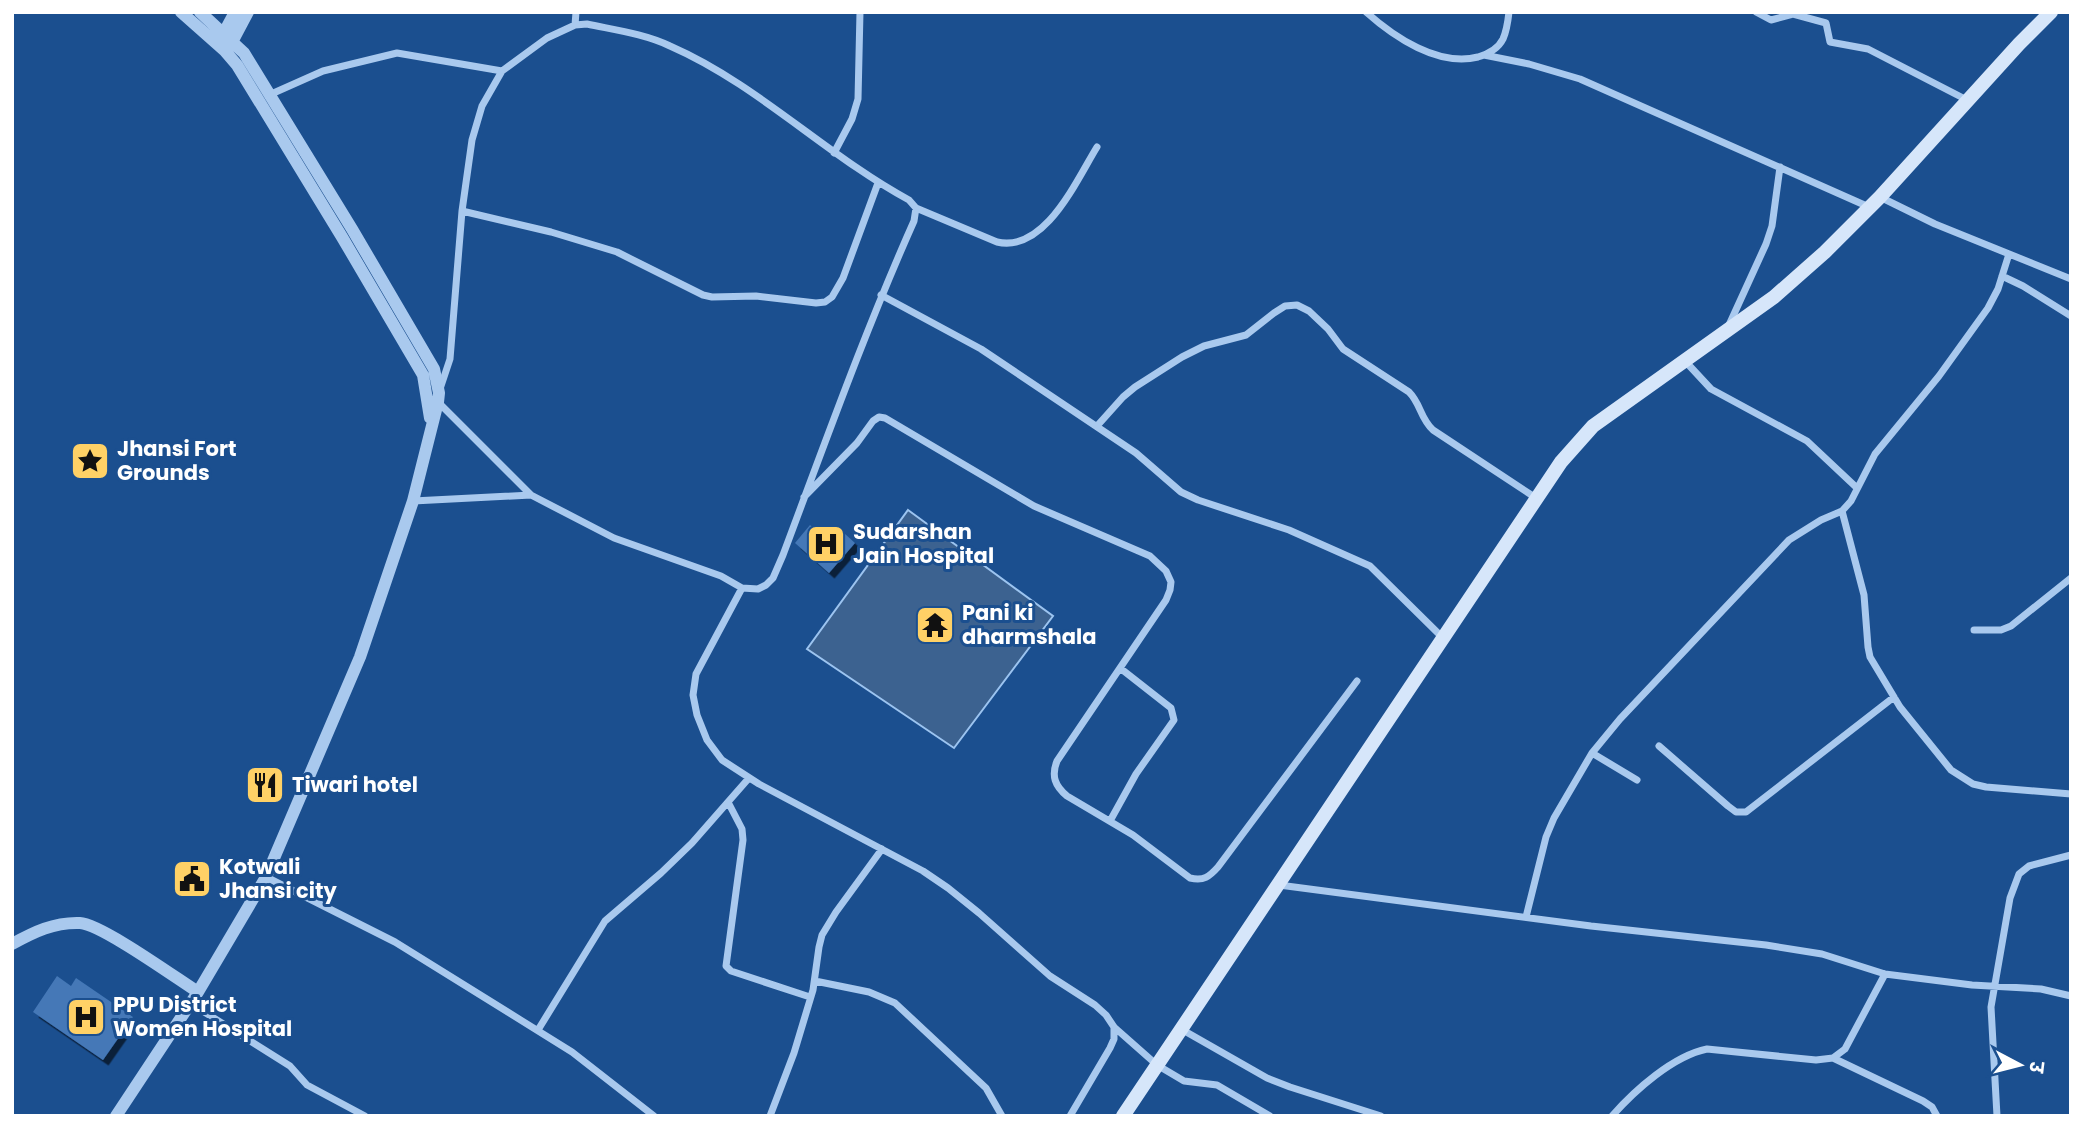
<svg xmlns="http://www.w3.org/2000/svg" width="2083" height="1128" font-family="Poppins,'Noto Sans Devanagari',sans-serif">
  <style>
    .water { fill: #3c6290; stroke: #9cc4f0; stroke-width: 2 }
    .building { fill: #4478b7; filter: url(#shadow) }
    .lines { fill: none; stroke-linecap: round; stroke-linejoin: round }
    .minor { stroke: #a9c9ee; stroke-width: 7 }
    .tertiary { stroke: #a9c9ee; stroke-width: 12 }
    .secondary { stroke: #d6e6fa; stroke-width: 14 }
    .labels { text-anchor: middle; stroke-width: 6; stroke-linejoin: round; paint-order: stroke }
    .poi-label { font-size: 21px; font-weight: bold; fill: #fff; stroke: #1b4f8f; text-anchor: start }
  </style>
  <defs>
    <filter id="shadow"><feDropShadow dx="5.5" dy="5.5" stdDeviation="0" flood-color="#0009"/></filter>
  </defs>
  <rect width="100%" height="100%" fill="#1b4f8f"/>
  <!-- water -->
  <path class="water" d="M908,510l145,106 -99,132 -147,-99z"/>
  <!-- building -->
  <path class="building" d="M810,525l23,21 11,-13 11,10 -26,30 -34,-30z
    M57,976l14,10 5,-8 57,39 -30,43 -70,-48z"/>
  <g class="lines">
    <!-- minor -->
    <path class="minor" d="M1366,12c28,25 72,55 112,45 10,-3 20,-8 25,-18 4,-9 5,-18 6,-27
      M1756,12l15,8 22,-6 33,9 4,19 38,7 99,51
      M575,25l1,-13
      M1484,55l45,9 51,15 289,128
      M269,95l54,-24 74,-18 105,18
      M834,153l18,-34 6,-20 2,-87
      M1880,197l55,27 136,55
      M462,211l89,21 66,20 86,43 9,2 44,-1 60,7 9,-1 7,-5 11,-19 35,-95
      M2002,276l21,10 48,30
      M881,295l100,54 155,104 45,39 17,8 91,30 81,36 73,72
      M1729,325l37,-81 6,-18 8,-59
      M1685,361l26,28 96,52 50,47
      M440,389l10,-30 12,-148 10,-71 10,-34 20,-35 45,-33 28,-13 12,-1c28,6 58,10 83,22 87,38 156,109 239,154l7,8 81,34c48,11 79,-61 100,-95
      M438,402l93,93
      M1097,426l26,-29 12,-10 47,-30 22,-11 42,-11 28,-22 11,-7 12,-1 12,6 19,18 15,20 66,43c12,12 11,26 24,38l103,68
      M804,497l53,-54 16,-22 6,-4 6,1 149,88 116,50 16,15 5,11 -1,8 -4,10 -109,161c-6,15 -2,25 10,35l66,39 57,43c14,3 19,-1 28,-11l139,-186
      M413,501l118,-6 83,43 107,38 21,12 16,1 8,-4 7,-7 10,-23c42,-112 82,-224 131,-334l2,-13
      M1842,511l22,84 4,52 2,10 30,50 51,63 22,14 13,3 85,7
      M742,588l-46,86 -3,21 4,20 10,25 15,20 37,24 164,87 25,17 31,25 71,63 45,29 11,10 8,12 43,38 27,16 33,4 53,31
      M1974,630h27l10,-4 60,-48
      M1659,746l69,60 8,6h10l148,-115
      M1592,753l45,27
      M728,802l14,27 1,11 -17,126 5,5 79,26
      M1110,821l26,-47 38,-54 -3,-12 -51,-40
      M266,877l129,65 177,110 82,64
      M1279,885l312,41 175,19 56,9 63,20 87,11 69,4 30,7
      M1526,917l20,-80 8,-19 38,-65 28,-34 169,-179 32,-20 21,-9 9,-10 24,-47 64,-78 49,-68 10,-19 11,-35
      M815,981l54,11 26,11 91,85 16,28
      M190,1003l100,63 17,19 58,31
      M1181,1029l86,49 23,9 91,29
      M538,1030l67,-109 56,-48 31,-30 57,-65
      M1833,1058l90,43 9,6 5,9
      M770,1116l24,-63 19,-63 6,-43 3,-12 14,-23 46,-63
      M1070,1116l40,-68 4,-9v-12
      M1612,1116c23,-26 61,-60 95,-67l109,11 17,-2 12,-9 40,-75
      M1997,1116l-6,-109 19,-109 9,-24 10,-8 42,-11"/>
    <!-- tertiary -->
    <path class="tertiary" d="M181,12l44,39 12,14 105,172 81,138 7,43
      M221,38l14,-26
      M230,46l18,-34
      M12,944c22,-12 42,-22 68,-21 21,1 96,55 118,69l68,-115 94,-220 53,-156 25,-99 1,-9 -5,-24 -82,-140 -108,-176 -44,-41
      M116,1116l82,-124"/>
    <!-- secondary -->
    <path class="secondary" d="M1123,1116l438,-654 32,-36 181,-129 51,-45 55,-55 139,-153 32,-32"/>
  </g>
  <!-- icons -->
  <defs>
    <g id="sight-square" transform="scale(2.0125)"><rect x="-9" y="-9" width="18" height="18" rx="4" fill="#ffd166" stroke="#1b4f8f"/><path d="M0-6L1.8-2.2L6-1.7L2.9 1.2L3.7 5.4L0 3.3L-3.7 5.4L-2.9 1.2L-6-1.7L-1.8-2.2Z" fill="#111"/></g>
    <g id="hospital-square" transform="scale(2.0125)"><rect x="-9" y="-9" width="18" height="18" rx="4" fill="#ffd166" stroke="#1b4f8f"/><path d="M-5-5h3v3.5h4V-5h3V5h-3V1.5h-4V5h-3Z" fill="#111"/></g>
    <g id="temple-square" transform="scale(2.0125)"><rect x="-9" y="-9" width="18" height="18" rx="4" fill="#ffd166" stroke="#1b4f8f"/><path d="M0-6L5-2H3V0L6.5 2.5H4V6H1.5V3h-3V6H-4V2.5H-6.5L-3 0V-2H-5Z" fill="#111"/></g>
    <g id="restaurant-square" transform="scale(2.0125)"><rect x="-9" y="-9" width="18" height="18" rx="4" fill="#ffd166" stroke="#1b4f8f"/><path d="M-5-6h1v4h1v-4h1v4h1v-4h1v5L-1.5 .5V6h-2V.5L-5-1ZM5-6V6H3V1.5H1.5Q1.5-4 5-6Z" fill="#111"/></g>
    <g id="civic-square" transform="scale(2.0125)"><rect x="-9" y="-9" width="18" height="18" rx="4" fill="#ffd166" stroke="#1b4f8f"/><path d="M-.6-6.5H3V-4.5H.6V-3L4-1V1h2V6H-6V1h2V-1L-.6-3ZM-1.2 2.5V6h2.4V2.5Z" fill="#111"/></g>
  </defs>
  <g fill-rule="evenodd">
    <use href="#sight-square" x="90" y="461"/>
    <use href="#hospital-square" x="826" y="544"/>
    <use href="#temple-square" x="935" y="625"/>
    <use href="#restaurant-square" x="265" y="785"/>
    <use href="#civic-square" x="192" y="879"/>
    <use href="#hospital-square" x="86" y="1017"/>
  </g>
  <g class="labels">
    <!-- poi labels -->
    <g class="poi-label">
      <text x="117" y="456">Jhansi Fort<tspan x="117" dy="24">Grounds</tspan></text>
      <text x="853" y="539">Sudarshan<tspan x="853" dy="24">Jain Hospital</tspan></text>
      <text x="962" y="620">Pani ki<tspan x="962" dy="24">dharmshala</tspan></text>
      <text x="292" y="792">Tiwari hotel</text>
      <text x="219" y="874">Kotwali<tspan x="219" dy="24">Jhansi city</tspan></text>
      <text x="113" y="1012">PPU District<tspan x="113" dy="24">Women Hospital</tspan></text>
    </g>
  </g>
  <!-- border -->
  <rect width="2083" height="1128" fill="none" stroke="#ffffff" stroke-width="28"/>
  <!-- north arrow -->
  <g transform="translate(2020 1065) rotate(97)" stroke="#1b4f8f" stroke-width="5" paint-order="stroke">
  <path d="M0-5L12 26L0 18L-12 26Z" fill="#ffffff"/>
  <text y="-10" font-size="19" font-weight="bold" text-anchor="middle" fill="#ffffff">उ</text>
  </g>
</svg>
